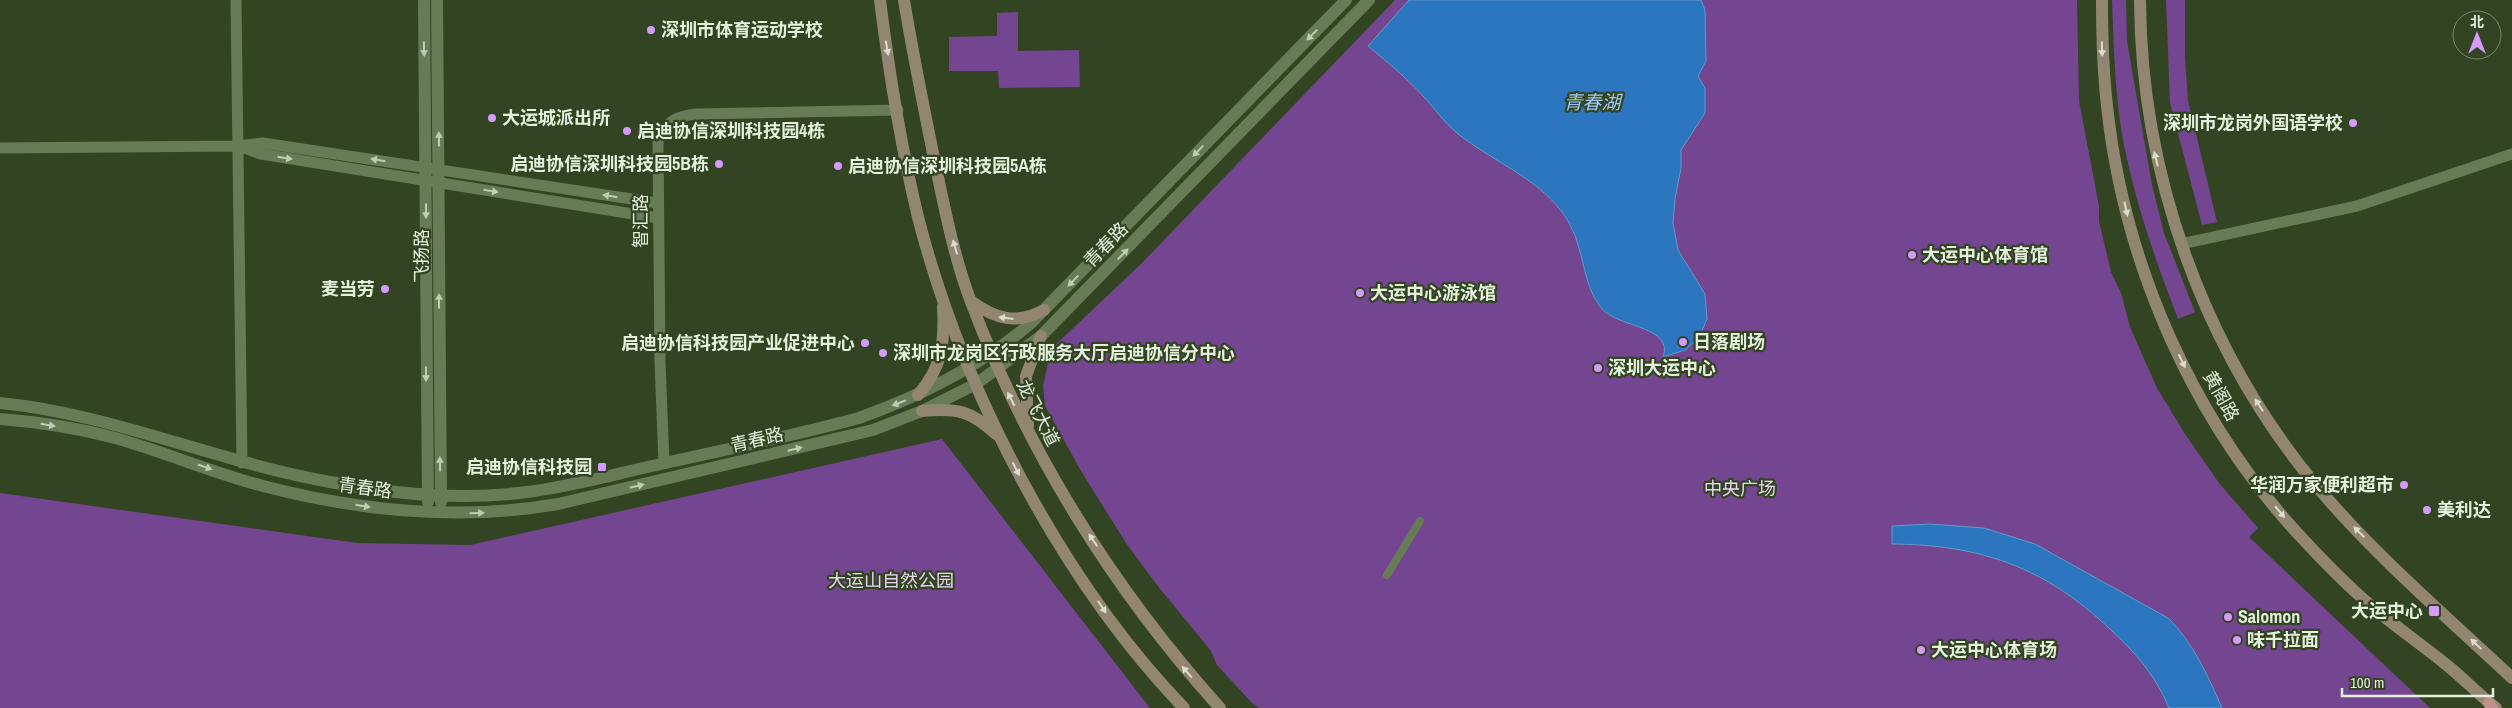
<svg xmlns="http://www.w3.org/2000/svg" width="2512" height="708" font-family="'Archivo Narrow','Noto Sans SC',sans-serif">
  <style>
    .green { fill: #744590 }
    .water { fill: #2c75bf; stroke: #639ac8 }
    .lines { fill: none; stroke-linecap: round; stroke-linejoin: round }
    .pedestrian { stroke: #677b57; stroke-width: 8 }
    .minor { stroke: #677b57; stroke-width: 11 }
    .tertiary { stroke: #677b57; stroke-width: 12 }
    .secondary { stroke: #928670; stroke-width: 12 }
    .primary { stroke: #be9189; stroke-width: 12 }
    .oneway { fill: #becdb4 }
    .oneway2 { fill: #d8e0cc }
    .poi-dot { fill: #d69bfa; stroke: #324422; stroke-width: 2 }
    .labels { text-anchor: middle; stroke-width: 4.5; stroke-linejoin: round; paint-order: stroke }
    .poi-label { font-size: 18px; font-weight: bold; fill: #e4f0dc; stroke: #324422; text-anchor: start }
    .street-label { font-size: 18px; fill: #e4f0dc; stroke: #324422 }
    .park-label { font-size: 18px; fill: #e5d5f0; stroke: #324422 }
    .water-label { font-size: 19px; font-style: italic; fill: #9fc8f6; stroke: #324422 }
  </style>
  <rect width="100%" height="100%" fill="#324422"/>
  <!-- green -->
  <path class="green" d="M1395,0h682l2,101 20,105v15l12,51 10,21 9,34 27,61 28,46 34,49 39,45 -9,9 181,171h-1171l-7,-5 -35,-38 -6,-14 -54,-66 -31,-42 -45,-72 -36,-65 -2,-20 8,-37 90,-85z
    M2112,0h14l1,41 25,144 12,48 31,79 -17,7c-20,-52 -39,-105 -51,-160 -12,-51 -13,-106 -15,-159z
    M2166,0h19v58l3,42 29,122 -15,3 -32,-122z
    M1018,12v39l61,-1 1,37 -81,1 -1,-17h-49v-34l48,-1v-23z
    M942,439l208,269h-1150v-215l357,50 113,2z"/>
  <!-- water -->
  <path class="water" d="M1409,0h292l4,10 1,51 -8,15 7,12v25l-24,37v18l-6,31 -2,24 5,27 27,44 2,25 -5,12 -8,11 -9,8 -22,7c11,-31 -44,-29 -61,-48 -22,-26 -16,-66 -40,-97 -26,-35 -72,-52 -105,-79 -13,-11 -22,-24 -33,-36 -17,-19 -37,-35 -56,-51z
    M1930,524l54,4 51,16 133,74c25,24 40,58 54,90h-53c-13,-32 -34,-56 -59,-79 -66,-62 -128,-84 -218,-85v-18z"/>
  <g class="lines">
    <!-- pedestrian -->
    <path class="pedestrian" d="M1387,575l33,-54"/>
    <!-- minor -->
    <path class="minor" d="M236,0l6,463
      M241,147l20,7 397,64
      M0,148l238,-2 25,-3 395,60
      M2181,244l176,-38 155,-52
      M664,463l-4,-101 -2,-220c5,-20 19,-26 38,-28l202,-4"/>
    <!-- tertiary -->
    <path class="tertiary" d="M424,0l4,502
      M437,0l4,502
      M0,403c112,11 215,58 325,78 66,13 136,20 202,11 48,-6 95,-20 143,-30 63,-14 126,-27 189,-44 62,-22 120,-51 171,-94l316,-324
      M0,419c38,3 78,9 115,19 50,14 98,35 148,48 96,25 197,35 295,18l315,-74 49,-19 54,-27 65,-48 328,-336"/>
    <!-- secondary -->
    <path class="secondary" d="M880,0c9,72 21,147 38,217 44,172 143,363 266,491
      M904,0c9,55 20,109 31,163 10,47 19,94 36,139 56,149 142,287 249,406
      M2102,0c0,36 1,71 5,106 17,158 86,315 194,431 25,27 51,54 80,77 22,18 45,34 67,52 16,13 31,29 48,42
      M2140,0c1,174 63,348 174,483 59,71 131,132 198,195
      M971,301c24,18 46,24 73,9
      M918,395c24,-27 27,-53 25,-88
      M922,411c35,-3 48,-1 74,23
      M1028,426l-2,-50 15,-40"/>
    <!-- primary -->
    <path class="primary" d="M2489,703l3,5"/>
  </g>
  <!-- one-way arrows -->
  <defs><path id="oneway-solid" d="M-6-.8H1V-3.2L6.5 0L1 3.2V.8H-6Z" transform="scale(1.25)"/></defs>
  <g class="oneway">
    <use href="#oneway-solid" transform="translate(1312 35) rotate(134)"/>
    <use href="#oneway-solid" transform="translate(424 49) rotate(89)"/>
    <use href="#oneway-solid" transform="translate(439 139) rotate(-91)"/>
    <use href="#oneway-solid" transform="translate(1198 151) rotate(134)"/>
    <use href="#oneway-solid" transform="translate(285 158) rotate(9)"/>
    <use href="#oneway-solid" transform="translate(378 160) rotate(-171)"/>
    <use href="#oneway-solid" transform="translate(491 191) rotate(9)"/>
    <use href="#oneway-solid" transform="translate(610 196) rotate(-171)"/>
    <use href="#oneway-solid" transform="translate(426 211) rotate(90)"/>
    <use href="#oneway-solid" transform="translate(1123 254) rotate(-46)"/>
    <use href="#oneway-solid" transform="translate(1073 281) rotate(134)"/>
    <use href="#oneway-solid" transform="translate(439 301) rotate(-90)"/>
    <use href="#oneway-solid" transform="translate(426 374) rotate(90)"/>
    <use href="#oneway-solid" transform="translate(899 403) rotate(158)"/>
    <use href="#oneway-solid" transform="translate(48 425) rotate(9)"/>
    <use href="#oneway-solid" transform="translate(795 449) rotate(-13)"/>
    <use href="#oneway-solid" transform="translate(440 464) rotate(-91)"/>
    <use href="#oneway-solid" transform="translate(205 467) rotate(19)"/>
    <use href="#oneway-solid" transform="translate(637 486) rotate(-13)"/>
    <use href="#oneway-solid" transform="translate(363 506) rotate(9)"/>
    <use href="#oneway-solid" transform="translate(477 513) rotate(-1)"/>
  </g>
  <g class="oneway2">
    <use href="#oneway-solid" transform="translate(887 48) rotate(80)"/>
    <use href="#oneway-solid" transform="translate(2102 49) rotate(89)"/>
    <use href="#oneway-solid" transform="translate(2156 159) rotate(-104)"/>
    <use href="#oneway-solid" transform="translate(2126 209) rotate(77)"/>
    <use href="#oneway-solid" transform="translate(955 247) rotate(-106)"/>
    <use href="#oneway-solid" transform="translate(1006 318) rotate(-173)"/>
    <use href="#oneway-solid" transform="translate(2182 361) rotate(64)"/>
    <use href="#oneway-solid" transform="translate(1011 399) rotate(-117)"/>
    <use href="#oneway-solid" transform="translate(2259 405) rotate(-123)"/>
    <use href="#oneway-solid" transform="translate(1016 469) rotate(63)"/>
    <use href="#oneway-solid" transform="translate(2280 512) rotate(50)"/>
    <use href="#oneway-solid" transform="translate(2359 532) rotate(-135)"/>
    <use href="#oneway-solid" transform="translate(1093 540) rotate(-124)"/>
    <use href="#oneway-solid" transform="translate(1102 607) rotate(56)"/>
    <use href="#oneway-solid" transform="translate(2476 644) rotate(-137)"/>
    <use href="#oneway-solid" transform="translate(1187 672) rotate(-131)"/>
  </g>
  <!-- markers -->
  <g class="poi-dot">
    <circle cx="651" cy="30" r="5"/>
    <circle cx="492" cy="118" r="5"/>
    <circle cx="2353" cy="123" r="5"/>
    <circle cx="627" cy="131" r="5"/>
    <circle cx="719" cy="164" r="5"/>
    <circle cx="838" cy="166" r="5"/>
    <circle cx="1912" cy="255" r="5"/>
    <circle cx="385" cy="289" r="5"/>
    <circle cx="1360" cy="293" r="5"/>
    <circle cx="1683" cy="342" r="5"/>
    <circle cx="865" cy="343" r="5"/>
    <circle cx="883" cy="353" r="5"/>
    <circle cx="1598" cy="368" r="5"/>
    <rect x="597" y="462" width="10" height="10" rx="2.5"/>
    <circle cx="2404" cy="485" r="5"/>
    <circle cx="2427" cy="510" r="5"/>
    <rect x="2428" y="605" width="12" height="12" rx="2.5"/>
    <circle cx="2228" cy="617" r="5"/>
    <circle cx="2237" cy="640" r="5"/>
    <circle cx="1921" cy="650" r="5"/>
  </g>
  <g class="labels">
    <!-- poi labels -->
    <g class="poi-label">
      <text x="661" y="36">深圳市体育运动学校</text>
      <text x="502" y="124">大运城派出所</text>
      <text x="2343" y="129" text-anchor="end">深圳市龙岗外国语学校</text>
      <text x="637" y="137">启迪协信深圳科技园4栋</text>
      <text x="709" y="170" text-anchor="end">启迪协信深圳科技园5B栋</text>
      <text x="848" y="172">启迪协信深圳科技园5A栋</text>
      <text x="1922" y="261">大运中心体育馆</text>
      <text x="375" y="295" text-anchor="end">麦当劳</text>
      <text x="1370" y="299">大运中心游泳馆</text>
      <text x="1693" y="348">日落剧场</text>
      <text x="855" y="349" text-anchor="end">启迪协信科技园产业促进中心</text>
      <text x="893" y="359">深圳市龙岗区行政服务大厅启迪协信分中心</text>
      <text x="1608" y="374">深圳大运中心</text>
      <text x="592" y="473" text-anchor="end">启迪协信科技园</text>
      <text x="2394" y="491" text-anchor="end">华润万家便利超市</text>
      <text x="2437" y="516">美利达</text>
      <text x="2423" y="617" text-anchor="end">大运中心</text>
      <text x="2238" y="623">Salomon</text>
      <text x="2247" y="646">味千拉面</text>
      <text x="1931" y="656">大运中心体育场</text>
    </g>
    <!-- street labels -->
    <g class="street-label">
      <text transform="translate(641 221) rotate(-90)" y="6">智汇路</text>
      <text transform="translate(1106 245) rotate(-46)" y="6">青春路</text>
      <text transform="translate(422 256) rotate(-90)" y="6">飞扬路</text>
      <text transform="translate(2221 396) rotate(61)" y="6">黄阁路</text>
      <text transform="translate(1038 413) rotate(63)" y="6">龙飞大道</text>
      <text transform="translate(757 440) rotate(-13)" y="6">青春路</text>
      <text transform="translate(365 488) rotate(8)" y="6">青春路</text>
    </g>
    <!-- park labels -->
    <g class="park-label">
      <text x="1740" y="495">中央广场</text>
      <text x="891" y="587">大运山自然公园</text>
    </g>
    <!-- water labels -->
    <g class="water-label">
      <text x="1592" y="109">青春湖</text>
    </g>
  </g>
  <!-- north arrow -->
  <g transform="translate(2477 35)"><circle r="24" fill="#324422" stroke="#79896c"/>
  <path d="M0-4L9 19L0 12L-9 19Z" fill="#d69bfa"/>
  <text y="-8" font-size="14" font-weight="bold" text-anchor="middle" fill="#e4f0dc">北</text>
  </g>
  <!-- scale -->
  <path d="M2342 688v8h151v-8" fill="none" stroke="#e4f0dc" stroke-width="2.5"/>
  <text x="2350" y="688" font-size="15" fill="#e4f0dc" stroke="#324422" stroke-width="4" paint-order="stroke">100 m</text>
</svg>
